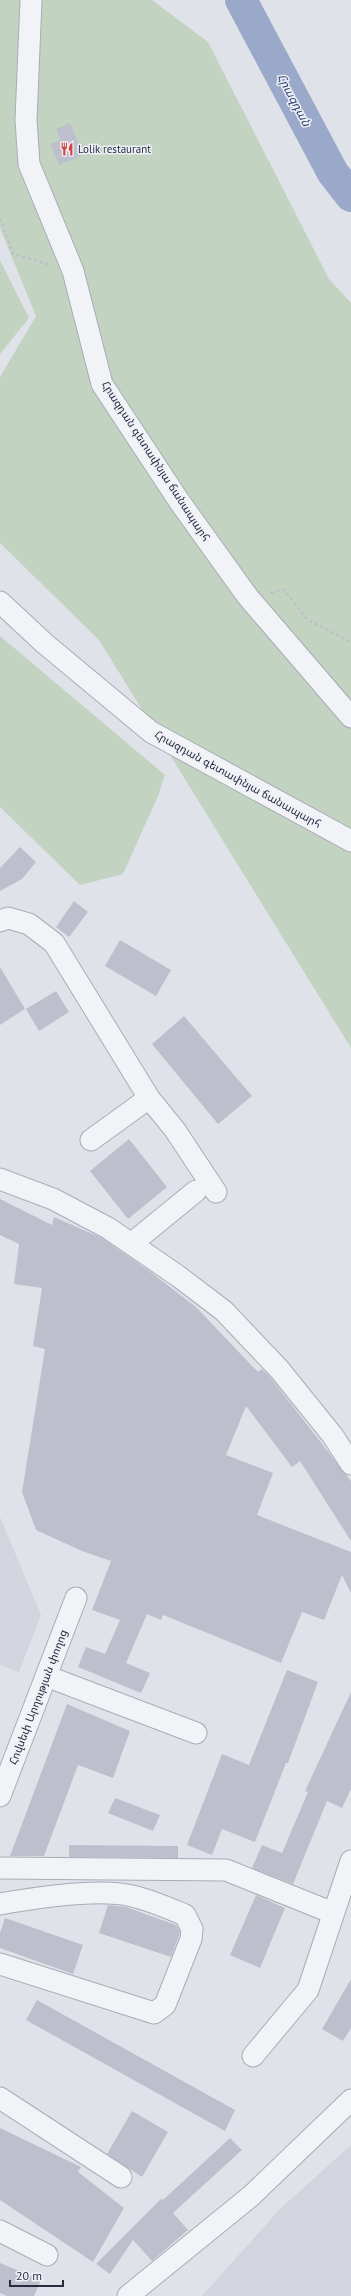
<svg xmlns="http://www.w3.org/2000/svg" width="351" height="2296" font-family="'PT Sans','Noto Sans Armenian',sans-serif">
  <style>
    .built { fill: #d2d4de }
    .green { fill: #c2d3c1 }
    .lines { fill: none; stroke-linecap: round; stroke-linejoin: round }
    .river { stroke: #9aa9ca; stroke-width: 32 }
    .building { fill: #bdc0cc }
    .minor-casing { stroke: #a9acb7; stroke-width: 23 }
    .path { stroke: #bdc0c8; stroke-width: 2.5; stroke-dasharray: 3 3; stroke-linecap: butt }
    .minor { stroke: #f2f3f7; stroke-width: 21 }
    .labels { text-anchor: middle; stroke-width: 3; stroke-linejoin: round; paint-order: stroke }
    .poi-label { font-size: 11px; fill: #282d41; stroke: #eff1f7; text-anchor: start }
    .street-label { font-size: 11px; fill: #282d41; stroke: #eff1f7 }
    .water-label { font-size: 12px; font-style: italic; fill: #314476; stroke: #eff1f7 }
  </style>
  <rect width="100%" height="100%" fill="#e0e2e9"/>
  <!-- built -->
  <path class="built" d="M0,1517l41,98 -22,57 -19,-7z
    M351,2145v151h-149l78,-87z"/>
  <!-- green -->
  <path class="green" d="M0,0h152l56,42 121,237 22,24v745l-252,-408 -99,-97v-166l36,-61 -36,-88z
    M0,260l29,58 -29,36z
    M0,636l165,139 -7,21 -35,78 -43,11 -80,-78z"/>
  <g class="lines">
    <!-- river -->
    <path class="river" d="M241,0l92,173 18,23"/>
  </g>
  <!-- building -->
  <path class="building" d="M70,123l13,32 -24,10 -9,-21 10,-4 -4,-11z
    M20,847l16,15 -14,17 -22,12v-23z
    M74,901l14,11 -19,25 -13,-10z
    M120,940l51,30 -15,26 -51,-30z
    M0,967l25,42 -25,16z
    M56,991l13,21 -30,19 -13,-22z
    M184,1016l68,80 -34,28 -66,-80z
    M129,1139l38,48 -39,32 -38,-48z
    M0,1199l52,26 2,-8 48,21 50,35 44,34 62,65 4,-3 8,8 81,104v60l-51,-80 -8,6 -46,-61 -20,49 47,18 -16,42 94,37v41l-9,-18 -18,45 -22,-8 -21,51 -118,-48 -2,5 -14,-6 -21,49 24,10 -9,20 -63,-26 8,-20 19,7 15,-34 -28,-10 19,-49 -29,-10 -46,-21 -14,-38 23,-143 -12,-3 9,-58 -28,-4 5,-40 -19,-9z
    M287,1670l31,12 -30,81h-2l-31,79 -33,-13 -10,26 -25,-10 35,-91 27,11z
    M351,1692v97l-9,19 -15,-7 -34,83 -41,-16 10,-23 20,8 26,-61 -3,-1z
    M67,1704l63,27 -17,47 -35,-13 -34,91h-34z
    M115,1798l45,17 -7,16 -45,-18z
    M69,1845l109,1v12l-109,-1z
    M256,1895l29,13 -25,60 -30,-13z
    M108,1905l18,2 50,18 4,6 -1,5 -8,21 -72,-24z
    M5,1918l78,27 -10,29 -73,-26v-15z
    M351,1979v49l-8,13 -21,-12z
    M37,2000l198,110 -10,21 -199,-111z
    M132,2111l36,21 -26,45 -35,-23z
    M0,2128l81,39 -3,5 46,36 -31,54 -93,-62z
    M230,2138l12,12 -69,63 15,17 -36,31 -19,-21 -23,34 -14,-10 65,-65 2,1z
    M0,2263l41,17 -7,16h-27l-7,-3z"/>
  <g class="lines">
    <!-- minor casing -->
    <g class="minor-casing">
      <path id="minor" d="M31,0l-5,120 3,44 44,107 29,113 77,117 69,96 103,120
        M0,602l44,41 107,89 200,109
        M0,921l8,-3 21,6 25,19 95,155 26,32 41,62
        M91,1140l58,-42
        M0,1179l53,20 55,29 70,48 46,35 55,58 54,67 18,28
        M131,1244l65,-53
        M46,1676l150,57
        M0,1796l76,-198
        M0,1868l226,2 107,43
        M0,1904c34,-6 100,-16 132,-8 18,4 36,12 53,19l7,14 -1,10 -26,66 -11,8 -154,-49
        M253,2056l55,-66 43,-129
        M0,2098l121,79
        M0,2231l47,24
        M128,2296l123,-100 100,-96"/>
    </g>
    <!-- path -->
    <path class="path" d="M0,218l13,36 38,11
      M271,593l12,-4 25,31 43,22"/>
    <!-- minor -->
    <use href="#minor" class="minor"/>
  </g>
  <!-- icons -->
  <defs>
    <g id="restaurant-bare" transform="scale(1.08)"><path d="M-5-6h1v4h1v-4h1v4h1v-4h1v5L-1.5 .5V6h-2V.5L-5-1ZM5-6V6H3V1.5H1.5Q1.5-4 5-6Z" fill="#d14542" stroke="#eff1f7" stroke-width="2.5" paint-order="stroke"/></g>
  </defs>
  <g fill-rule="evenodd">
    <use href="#restaurant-bare" x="67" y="149"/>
  </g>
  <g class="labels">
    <!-- poi labels -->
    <g class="poi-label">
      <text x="78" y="153">Lolik restaurant</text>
    </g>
    <!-- street labels -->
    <g class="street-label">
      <text transform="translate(156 461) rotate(57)" y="4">Հրազդան գետափնյա ճանապարհ</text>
      <text transform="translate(238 779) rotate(29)" y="4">Հրազդան գետափնյա ճանապարհ</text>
      <text transform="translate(38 1697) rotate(-69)" y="4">Հովսեփ Արղության փողոց</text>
    </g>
    <!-- water labels -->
    <g class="water-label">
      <text transform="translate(294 100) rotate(62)" y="4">Հրազդան</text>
    </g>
  </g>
  <!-- scale -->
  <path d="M10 2280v6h53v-6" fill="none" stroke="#282d41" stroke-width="2"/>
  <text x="16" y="2280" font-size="12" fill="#282d41" stroke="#eff1f7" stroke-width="3" paint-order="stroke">20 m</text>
</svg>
